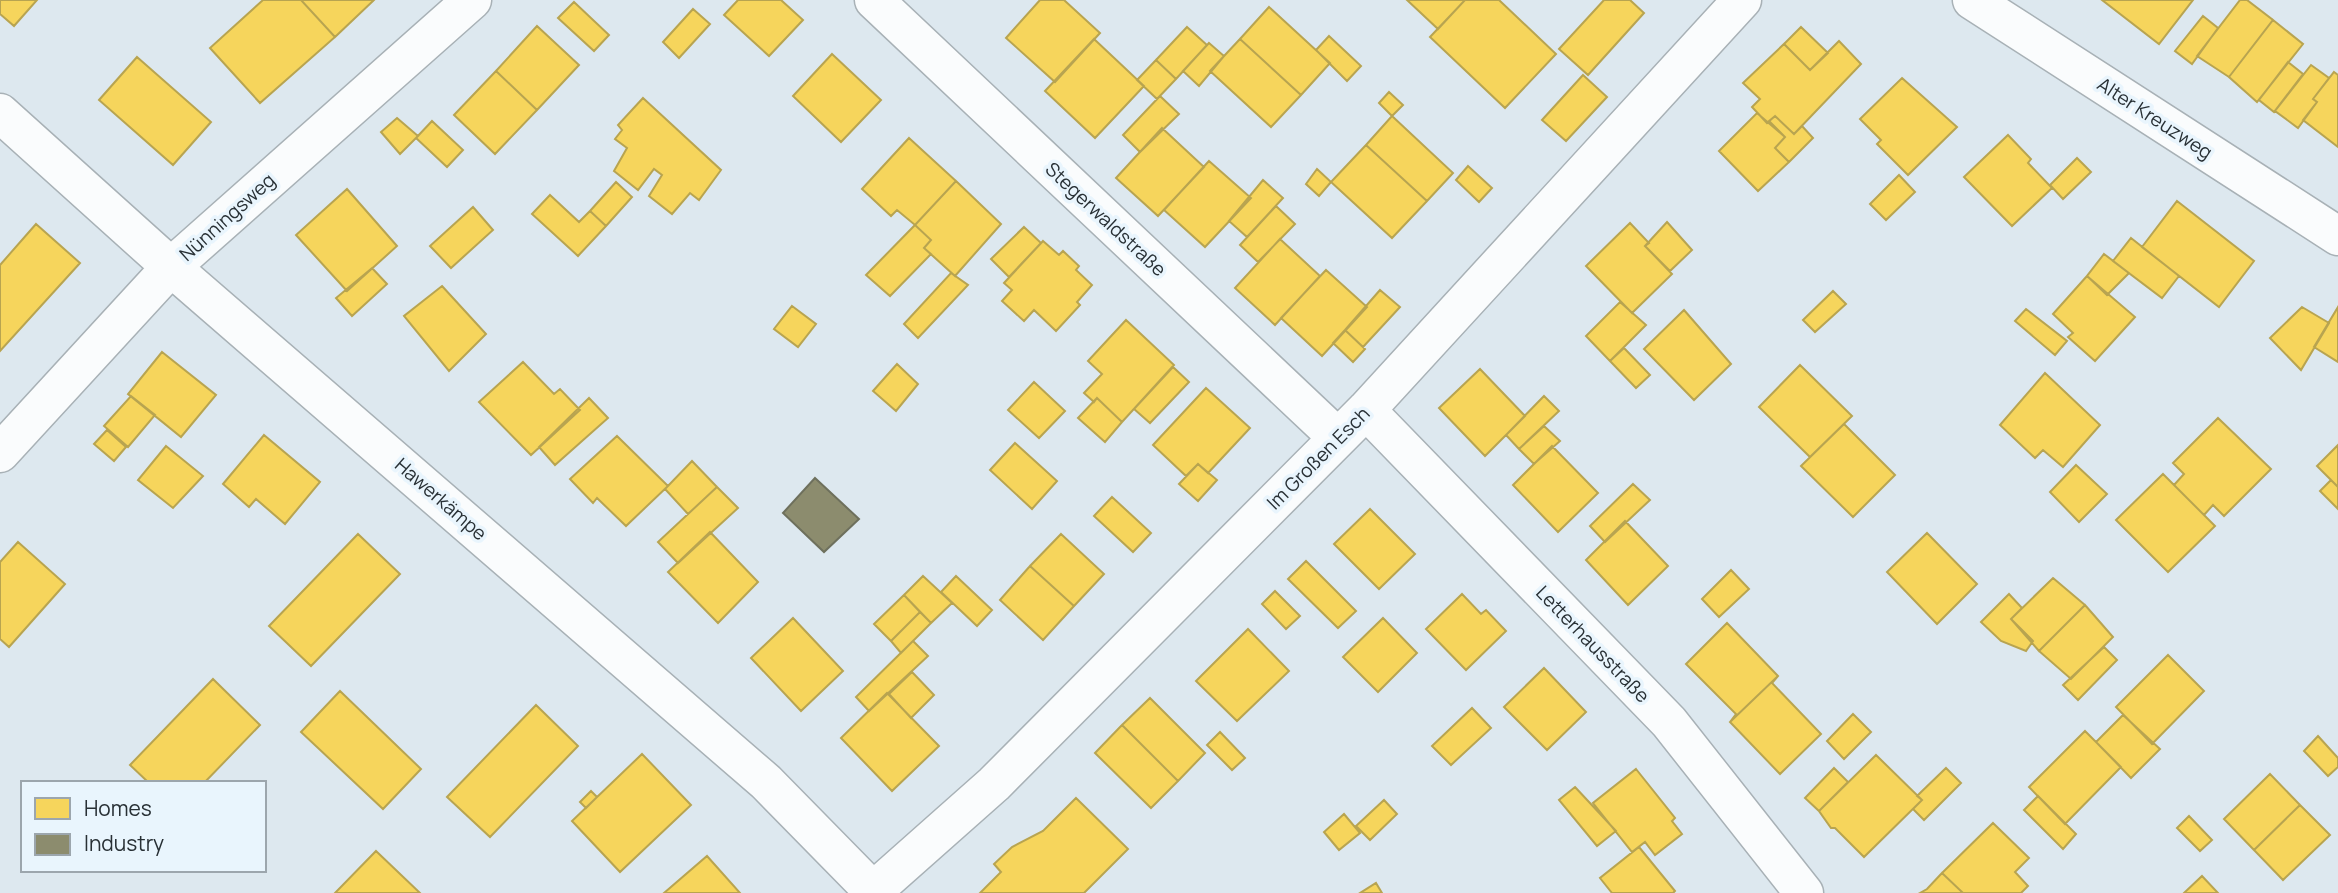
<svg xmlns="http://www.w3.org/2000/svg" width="2338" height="893" font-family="Manrope,sans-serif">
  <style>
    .homes { fill: #f6d55c; stroke: #b8a450; stroke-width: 2 }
    .industry { fill: #8c8c6e; stroke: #6e705d; stroke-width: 2 }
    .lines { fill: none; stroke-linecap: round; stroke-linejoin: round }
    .minor-casing { stroke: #a8b1b6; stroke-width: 41 }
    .minor { stroke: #fafcfd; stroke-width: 38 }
    .labels { text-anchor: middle; stroke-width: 7; stroke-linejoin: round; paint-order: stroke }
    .street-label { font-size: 19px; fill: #283035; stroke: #e9f5fd }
  </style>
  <rect width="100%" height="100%" fill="#dde8ef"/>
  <!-- homes -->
  <path class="homes" d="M0,0h37l-23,26 -14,-12z
    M263,0h38l34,37 -75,66 -50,-55z
    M301,0h73l-39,37z
    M738,0h43l22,20 -34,36 -45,-41z
    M1040,0h24l36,33 -45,49 -49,-44z
    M1407,0h58l-27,29z
    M1465,0h34l57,54 -51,54 -75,-71z
    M1604,0h26l14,13 -56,62 -29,-26z
    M2102,0h91l-34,44z
    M2240,0h7l26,20 -44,57 -32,-21z
    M574,2l35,33 -15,16 -36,-33z
    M1269,7l61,56 -29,32 -61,-56z
    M693,9l17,15 -31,34 -16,-16z
    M2203,16l15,12 -26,36 -17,-13z
    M2273,20l30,24 -46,58 -28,-25z
    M537,26l42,39 -42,45 -41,-39z
    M1187,27l20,18 -31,34 -20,-19z
    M1801,27l27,26 -18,17 -26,-26z
    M1329,36l32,30 -14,15 -31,-31z
    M1094,39l50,47 -49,52 -50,-47z
    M1240,39l61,56 -30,32 -61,-56z
    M1839,41l22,23 -67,70 -19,-18 -8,7 -15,-16 8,-8 -17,-16 41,-39 26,26z
    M1209,43l15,13 -25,30 -16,-15z
    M832,54l49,46 -40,42 -48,-46z
    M137,57l74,65 -38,43 -74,-65z
    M1156,60l20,19 -19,20 -20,-19z
    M2288,62l15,12 -29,38 -15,-12z
    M2311,65l18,13 -16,21 4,3 -19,26 -23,-17z
    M496,71l41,39 -42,44 -41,-39z
    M2334,72l4,3v72l-35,-27 14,-18 -4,-3z
    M1583,75l24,22 -41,44 -24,-21z
    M1902,78l55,49 -49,48 -31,-31 4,-4 -21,-21z
    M1389,92l14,13 -11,11 -13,-13z
    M1160,96l19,18 -39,38 -17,-17z
    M643,98l78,72 -22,30 -9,-7 -18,21 -23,-18 13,-21 -8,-6 -16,21 -24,-19 13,-23 -12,-9 7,-9 -4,-5z
    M1757,113l28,24 -10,11 14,14 -31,29 -39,-40z
    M1392,116l61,57 -26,28 -61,-56z
    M1775,116l19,18 8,-8 11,12 -24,24 -14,-14 10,-11 -16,-16z
    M397,118l21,18 -18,18 -19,-22z
    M432,121l31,29 -16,17 -31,-29z
    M1162,128l42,39 -46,49 -42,-38z
    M2008,135l23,24 -3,4 24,25 -40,38 -48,-49z
    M909,138l47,43 -41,44 -18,-15 -6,6 -29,-27z
    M1366,145l61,56 -35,37 -61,-56z
    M2077,158l14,14 -28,27 -13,-14z
    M1209,161l42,37 -46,49 -41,-37z
    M1468,166l24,22 -13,14 -23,-22z
    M1317,169l14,13 -12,14 -13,-12z
    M1899,175l16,17 -29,28 -16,-16z
    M1263,180l20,18 -36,39 -18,-16z
    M956,181l45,43 -46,52 -31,-28 7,-8 -16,-15z
    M616,182l16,15 -26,29 -16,-15z
    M347,189l50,57 -50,45 -51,-56z
    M550,195l29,27 11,-11 16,15 -28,30 -46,-42z
    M2177,201l77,60 -35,46 -77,-60z
    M1276,206l19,18 -37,38 -18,-17z
    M473,207l20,23 -42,38 -21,-22z
    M1667,222l25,28 -22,21 -25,-25z
    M1630,223l19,20 -4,3 27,28 -40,39 -46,-47z
    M36,224l44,39 -80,88v-86z
    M915,225l16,15 -7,8 7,6 -41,42 -24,-21z
    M1024,227l17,16 -32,34 -18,-18z
    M2131,238l48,38 -17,22 -49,-37z
    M1280,239l40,37 -45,49 -40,-37z
    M1043,241l16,14 4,-4 16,15 -3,4 16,15 -15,17 3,3 -24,26 -22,-21 -10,11 -22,-20 10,-11 -8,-7z
    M2104,254l25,19 -22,22 -20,-19z
    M372,268l15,16 -35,32 -16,-18z
    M1326,270l41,37 -45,49 -41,-38z
    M951,273l17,12 -50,53 -14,-14z
    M2087,276l48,41 -40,44 -27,-24 5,-4 -20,-19z
    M442,286l44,48 -37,37 -45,-55z
    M1380,290l20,17 -37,40 -18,-17z
    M1833,291l13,13 -31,28 -12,-12z
    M1620,302l26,23 -36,36 -24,-25z
    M792,306l24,18 -18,23 -24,-18z
    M2302,307l27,16 -28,47 -31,-32z
    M2338,307v55l-24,-15z
    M2026,309l41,32 -12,14 -40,-34z
    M1684,310l47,54 -37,36 -50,-51z
    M1126,320l48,45 -52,57 -25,-24 -3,4 -10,-9 18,-19 -14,-13z
    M1345,330l20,19 -12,13 -20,-19z
    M1624,348l26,27 -14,13 -26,-27z
    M162,352l54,43 -35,42 -53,-43z
    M523,362l31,32 6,-5 20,21 -49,45 -52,-53z
    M897,364l21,20 -22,27 -23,-20z
    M1800,365l52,51 -42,41 -51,-50z
    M1173,367l16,15 -39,41 -16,-14z
    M1480,369l45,47 -40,40 -46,-48z
    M2045,373l55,52 -37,42 -20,-17 -8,8 -35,-33z
    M1034,382l31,29 -26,27 -31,-28z
    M1206,388l44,40 -42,45 -10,-9 -12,12 -33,-31z
    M131,396l24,19 -27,32 -24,-21z
    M1544,396l15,15 -40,38 -13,-14z
    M589,398l19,20 -53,47 -16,-18z
    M1097,398l25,24 -17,20 -27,-24z
    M2218,418l53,51 -47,47 -11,-11 -9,10 -30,-30 10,-11 -11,-11z
    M1844,424l51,51 -42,42 -52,-51z
    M1544,426l16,15 -26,23 -15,-15z
    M107,430l19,17 -12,14 -20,-17z
    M264,435l56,47 -35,42 -29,-25 -7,8 -26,-23z
    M617,436l51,50 -42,40 -29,-28 -4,5 -23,-24z
    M1015,443l42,38 -25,28 -42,-39z
    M2338,445v42l-21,-21z
    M166,446l37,30 -30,32 -35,-28z
    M1552,446l46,47 -40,39 -45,-47z
    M692,461l25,26 -29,27 -23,-25z
    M1198,464l19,16 -19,21 -19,-17z
    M2076,465l31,29 -28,28 -29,-30z
    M2163,474l52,52 -47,46 -52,-52z
    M2331,480l7,7v22l-18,-18z
    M1633,484l17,16 -45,42 -15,-16z
    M717,487l21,21 -60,55 -20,-21z
    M1112,497l39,36 -18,19 -39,-36z
    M1370,509l45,45 -36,35 -45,-45z
    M1625,521l43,45 -40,39 -42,-45z
    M710,532l48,50 -40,41 -50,-51z
    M1927,533l50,51 -40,40 -50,-52z
    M358,534l42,40 -89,92 -42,-40z
    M1061,534l43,40 -30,32 -44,-40z
    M18,542l47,42 -56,63 -9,-8v-77z
    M1306,561l50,50 -18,17 -50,-49z
    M1030,566l44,40 -31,34 -43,-40z
    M1731,570l18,19 -30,28 -17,-18z
    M923,576l29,27 -21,20 -27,-28z
    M956,576l36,34 -15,16 -36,-34z
    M2053,578l32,27 -46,46 -28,-32z
    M1275,591l25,25 -14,13 -24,-25z
    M1462,594l19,20 5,-4 20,21 -40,39 -40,-41z
    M2009,594l13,14 -11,11 22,22 -7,10 -25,-10 -20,-19z
    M904,595l16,17 -29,29 -17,-17z
    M2085,605l28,32 -42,42 -32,-28z
    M920,612l11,11 -30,30 -10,-12z
    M793,618l50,53 -42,40 -50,-53z
    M1383,618l34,35 -39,39 -35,-35z
    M1727,623l51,53 -48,46 6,-8 -50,-50z
    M1248,629l41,42 -52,50 -41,-40z
    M913,641l15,15 -59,55 -13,-14z
    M2104,647l13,13 -39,40 -15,-15z
    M2168,655l36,36 -52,53 -36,-37z
    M1544,668l42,44 -39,38 -43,-43z
    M912,672l22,23 -23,23 -22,-24z
    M1778,676l-6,7 49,51 -41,40 -50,-52z
    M213,679l47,46 -56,58h-55l-19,-18z
    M340,691l81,78 -38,40 -82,-77z
    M887,693l52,53 -47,45 -51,-53z
    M1150,698l55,55 -27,28 -56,-56z
    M536,705l42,41 -88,91 -43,-40z
    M1472,708l19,20 -40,37 -19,-19z
    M1853,714l18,18 -27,27 -17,-18z
    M2123,715l37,34 -29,29 -35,-36z
    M1122,725l56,56 -27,27 -56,-55z
    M2085,731l36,36 -56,57 -36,-37z
    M1220,732l25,26 -13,12 -25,-25z
    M2318,736l20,22v9l-10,9 -24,-25z
    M642,754l49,51 -71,67 -48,-51z
    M1876,755l46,45 -58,57 -29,-29h-4l-12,-17z
    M1834,768l14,14 -29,29 -14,-13z
    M1946,768l15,15 -37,37 -11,-11 9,-9 -5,-4z
    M1636,769l39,49 -3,3 10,13 -27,21 -10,-13 -13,10 -39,-49z
    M2270,774l30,31 -46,45 -30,-31z
    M1575,787l41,44 -19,15 -38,-46z
    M591,791l6,6 -11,11 -6,-6z
    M2038,796l38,38 -13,15 -39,-39z
    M1076,798l52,51 -44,44h-104l21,-21 -7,-8 18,-17 31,-16z
    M1384,800l13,14 -27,26 -14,-14z
    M2300,805l30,30 -47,45 -29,-30z
    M1344,814l16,19 -21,17 -15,-18z
    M2189,816l23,24 -12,11 -23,-23z
    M1993,823l36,35 -14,14 13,14 -7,7h-58l-21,-20z
    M1639,847l36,44 -2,2h-61l-12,-15z
    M376,851l44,42h-85z
    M707,856l33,37h-76z
    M1942,873l21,20h-43l7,-4z
    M2202,876l16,17h-34z
    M1376,883l6,10h-22z"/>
  <!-- industry -->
  <path class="industry" d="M815,478l44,41 -35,33 -41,-39z"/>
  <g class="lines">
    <!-- minor casing -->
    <g class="minor-casing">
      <path id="minor" d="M874,0l464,438
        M1972,0l366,236
        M0,113l171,154 595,515 109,111
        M1366,410l303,312 135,171
        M0,453l171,-186 301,-267
        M871,893l123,-109 372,-374 376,-410"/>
    </g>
    <!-- minor -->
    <use href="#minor" class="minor"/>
  </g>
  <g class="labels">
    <!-- street labels -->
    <g class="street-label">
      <text transform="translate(2155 118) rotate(33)" y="7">Alter Kreuzweg</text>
      <text transform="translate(227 217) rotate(-42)" y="7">Nünningsweg</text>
      <text transform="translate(1106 219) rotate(43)" y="7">Stegerwaldstraße</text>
      <text transform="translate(1318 458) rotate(-45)" y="7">Im Großen Esch</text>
      <text transform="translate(441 499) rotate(41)" y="7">Hawerkämpe</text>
      <text transform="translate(1593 644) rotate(46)" y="7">Letterhausstraße</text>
    </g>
  </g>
  <!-- legend -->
  <rect x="21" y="781" width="245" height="91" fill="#e9f5fd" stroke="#9ca6ad" stroke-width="2"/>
  <rect x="35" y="798" width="35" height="21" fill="#f6d55c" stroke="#9ca6ad" stroke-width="2"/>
  <text x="84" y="816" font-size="21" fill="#283035">Homes</text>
  <rect x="35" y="834" width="35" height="21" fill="#8c8c6e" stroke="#9ca6ad" stroke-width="2"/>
  <text x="84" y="851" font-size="21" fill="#283035">Industry</text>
</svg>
